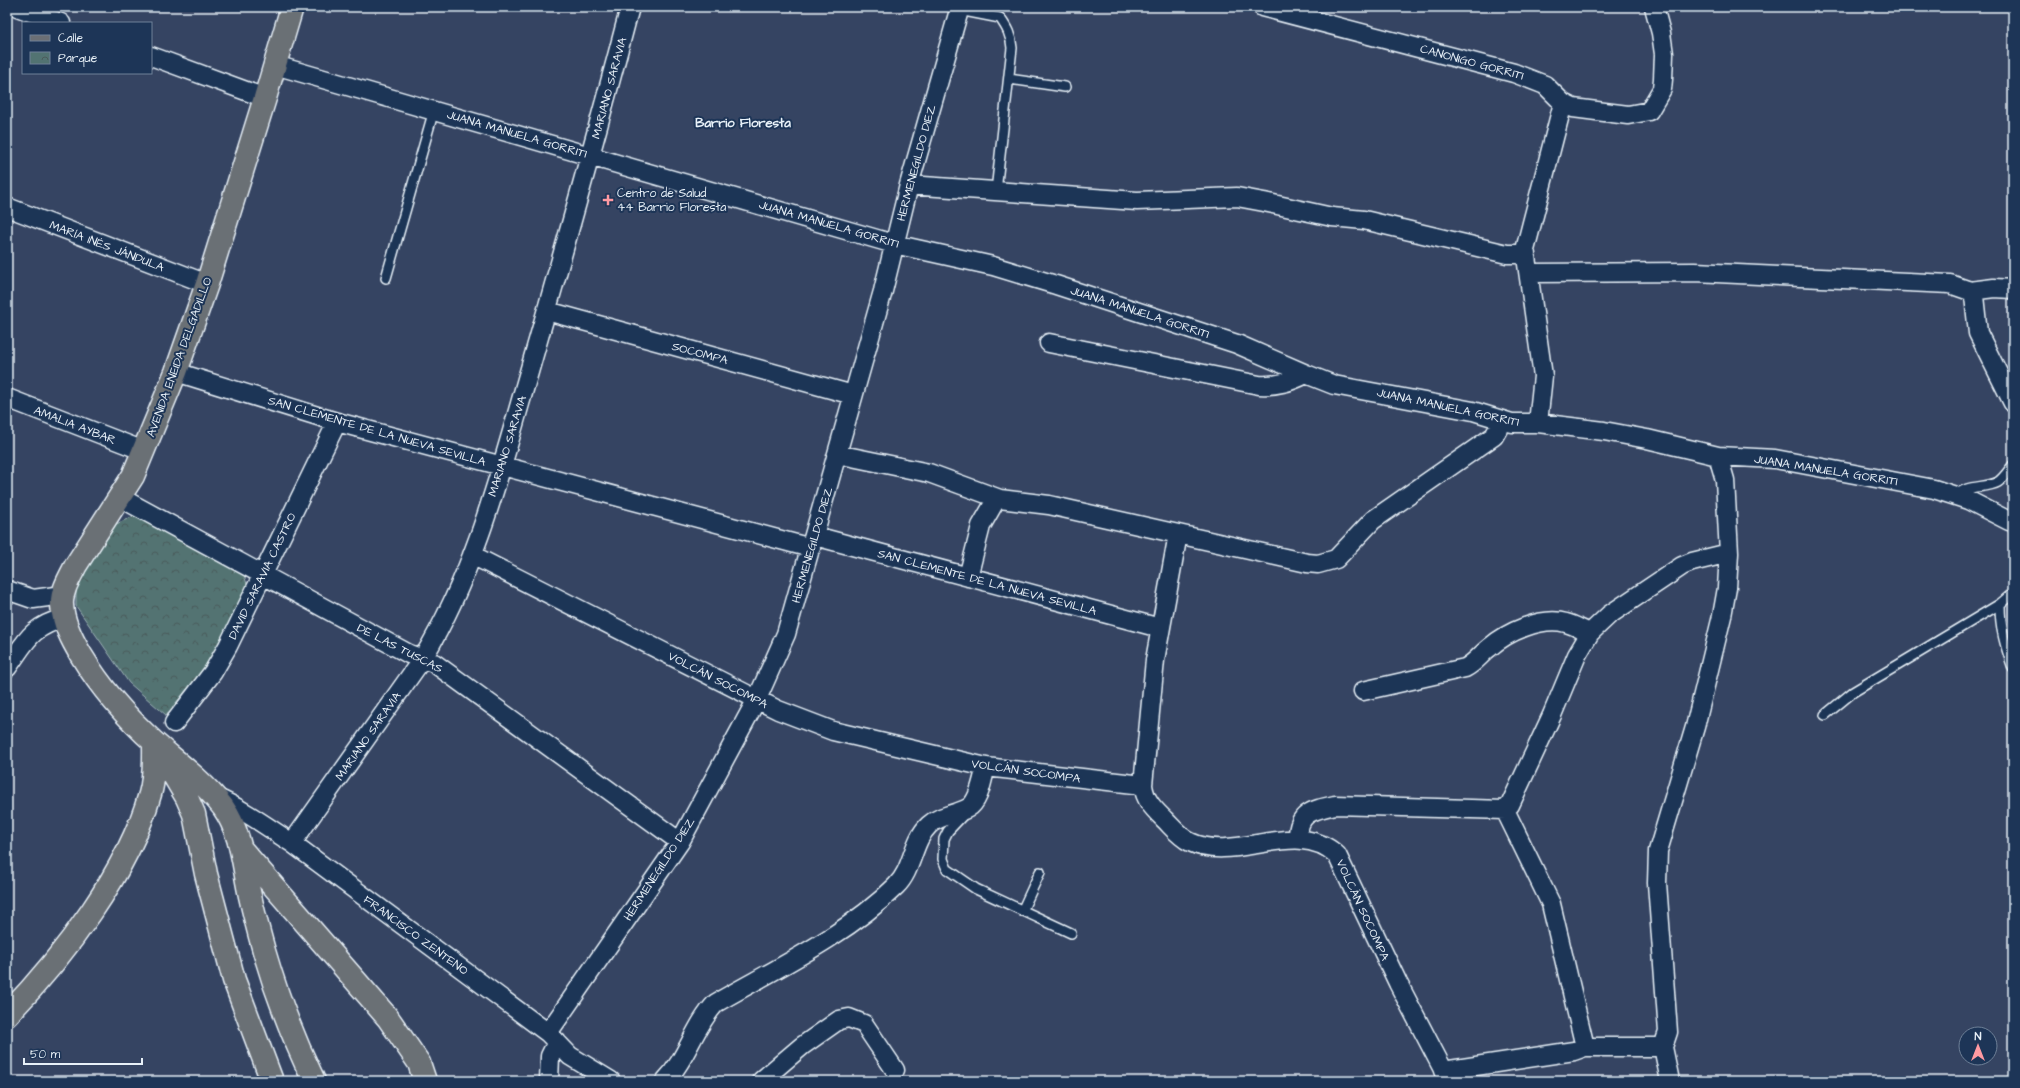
<svg xmlns="http://www.w3.org/2000/svg" width="2020" height="1088" font-family="'Architects Daughter',sans-serif">
  <style>
    .park { fill: url(#park-crowns); stroke: #9db2b5 }
    .lines { fill: none; stroke-linecap: round; stroke-linejoin: round }
    .lane-casing { stroke: #e8f1f8; stroke-width: 12 }
    .street-casing { stroke: #e8f1f8; stroke-width: 21 }
    .primary-casing { stroke: #e8f1f8; stroke-width: 25 }
    .lane { stroke: #1d3557; stroke-width: 9 }
    .street { stroke: #1d3557; stroke-width: 18 }
    .primary { stroke: #6b6f75; stroke-width: 22 }
    .poi-dot { fill: #ff9aa2; stroke: #1d3557; stroke-width: 1.5 }
    .labels { text-anchor: middle; stroke-width: 4; stroke-linejoin: round; paint-order: stroke }
    .street-label { font-size: 12px; fill: #e8f1f8; stroke: #1d3557 }
    .poi-label { font-size: 12px; fill: #e8f1f8; stroke: #1d3557; text-anchor: start }
    .neighbourhood-label { font-size: 13px; font-weight: bold; fill: #e8f1f8; stroke: #1d3557 }
  </style>
  <defs>
    <pattern id="park-crowns" width="20" height="18" patternUnits="userSpaceOnUse"><rect width="20" height="18" fill="#527372"/><path d="M2 6a3 3 0 1 1 6 0M12 15a3 3 0 1 1 6 0" fill="none" stroke="#4b5b5c"/></pattern>
  </defs>
  <rect width="100%" height="100%" fill="#354462"/>
  <filter id="ink" filterUnits="userSpaceOnUse"><feTurbulence type="fractalNoise" baseFrequency=".025" numOctaves="2"/><feDisplacementMap in="SourceGraphic" scale="8" xChannelSelector="R" yChannelSelector="G"/><feConvolveMatrix kernelMatrix="1 2 1 2 8 2 1 2 1" color-interpolation-filters="sRGB"/></filter>
  <g filter="url(#ink)">
    <!-- park -->
    <path class="park" d="M134,516l110,59 5,15 -39,71 -44,54 -37,-32 -53,-77v-22l38,-59z"/>
    <g class="lines">
      <!-- lane casing -->
      <g class="lane-casing">
        <path id="lane" d="M959,10l41,8c7,10 11,17 12,30l-16,143
          M1009,79l56,8
          M386,278l48,-168
          M1957,496c8,-12 29,-7 41,-14 6,-4 11,-12 15,-17
          M2000,604c0,25 5,41 13,64
          M1825,715l28,-23 147,-88 13,-11
          M966,812l-18,19 -4,8 -1,20 4,10 29,20 95,44
          M1022,911l18,-39"/>
      </g>
      <!-- street casing -->
      <g class="street-casing">
        <path id="street" d="M17,7l44,16
          M1262,7l252,66 31,12 18,18 10,5 55,7 21,-4 13,-22 1,-10 1,-25 -3,-21 -7,-26
          M151,56l114,42
          M275,65l619,179 99,22 63,19 181,59 69,30 28,11 139,26 39,12h26l66,8 43,8 71,17 57,3 159,30 34,11 41,21
          M909,185l228,16 100,-4 27,5 68,15 32,3 143,34h19
          M7,207l200,77
          M1529,273l166,-1 255,12 20,7 4,5 4,37 35,70
          M1970,291l24,-3 19,1
          M547,311l306,84
          M1049,343l210,42c18,1 31,-3 47,-11
          M176,372l161,50 474,126
          M7,398l137,53
          M1538,423l5,-47 -18,-126 38,-147
          M837,454l92,19 71,26 49,6 258,58 11,1 18,-5 37,-39 121,-84 4,-7 2,-9
          M121,498l288,156 25,9 246,179
          M815,536l345,92
          M472,555l306,155 55,21 153,36 157,18c2,16 11,24 22,35 8,8 15,17 25,22 46,22 107,-25 147,13l61,128 51,98
          M968,577l13,-51 16,-28
          M7,590l26,9 30,-4
          M7,668c19,-26 23,-41 57,-50
          M1363,691l102,-23c10,-5 15,-13 24,-20 18,-16 53,-32 77,-25 8,2 16,7 24,10
          M174,723l39,-51 15,-26 109,-224
          M1143,785l12,-125 23,-126
          M215,797c28,12 51,29 77,46l256,190 22,23 41,25
          M1505,810l46,94 34,143
          M1298,839c-1,-26 14,-29 37,-34l170,5 5,-5 42,-90 25,-60 13,-22 19,-18 73,-49 10,-4 37,-9 -4,-73 -7,-24
          M292,843l131,-185c53,-88 78,-189 106,-286 35,-122 69,-243 101,-365
          M548,1033l132,-191 77,-143 29,-65 97,-343 26,-106 51,-178
          M1443,1071l131,-20 11,-4h78
          M549,1081l1,-25 7,-14
          M665,1081c22,-22 29,-55 51,-78 59,-34 131,-68 180,-117 17,-16 16,-45 33,-61 11,-10 26,-10 39,-17 12,-7 14,-29 18,-41
          M761,1081l41,-35 37,-26 10,-2 15,6 31,46
          M1670,1081l-7,-34 5,-15 -11,-149 1,-32 37,-124 27,-111 5,-28 2,-35"/>
      </g>
      <!-- primary casing -->
      <g class="primary-casing">
        <path id="primary" d="M292,7l-27,91 -58,186 -31,88 -43,104 -57,89c-6,12 -15,26 -14,40 1,18 10,35 19,50 20,33 45,62 74,88 23,20 49,39 68,64 19,27 20,58 27,89 4,18 9,37 14,55 13,45 30,89 50,130
          M164,759l23,39 7,16 12,60 28,106 38,101
          M242,850l146,168 31,45 6,18
          M7,1015c56,-58 121,-143 143,-221 5,-17 4,-35 4,-52"/>
      </g>
      <!-- lane -->
      <use href="#lane" class="lane"/>
      <!-- street -->
      <use href="#street" class="street"/>
      <!-- primary -->
      <use href="#primary" class="primary"/>
    </g>
  </g>
  <!-- markers -->
  <path class="poi-dot" d="M606 194h4v4h4v4h-4v4h-4v-4h-4v-4h4z"/>
  <g class="labels">
    <!-- street labels -->
    <g class="street-label">
      <text transform="translate(1472 62) rotate(15)" y="4">CANONIGO GORRITI</text>
      <text transform="translate(609 88) rotate(-75)" y="4">MARIANO SARAVIA</text>
      <text transform="translate(517 134) rotate(16)" y="4">JUANA MANUELA GORRITI</text>
      <text transform="translate(916 163) rotate(-75)" y="4">HERMENEGILDO DIEZ</text>
      <text transform="translate(829 224) rotate(16)" y="4">JUANA MANUELA GORRITI</text>
      <text transform="translate(107 246) rotate(21)" y="4">MARÍA INÉS JÁNDULA</text>
      <text transform="translate(1140 312) rotate(18)" y="4">JUANA MANUELA GORRITI</text>
      <text transform="translate(700 353) rotate(15)" y="4">SOCOMPA</text>
      <text transform="translate(179 357) rotate(-70)" y="4">AVENIDA ENEIDA DELGADILLO</text>
      <text transform="translate(1448 407) rotate(12)" y="4">JUANA MANUELA GORRITI</text>
      <text transform="translate(75 425) rotate(21)" y="4">AMALIA AYBAR</text>
      <text transform="translate(377 431) rotate(16)" y="4">SAN CLEMENTE DE LA NUEVA SEVILLA</text>
      <text transform="translate(507 446) rotate(-73)" y="4">MARIANO SARAVIA</text>
      <text transform="translate(1826 470) rotate(9)" y="4">JUANA MANUELA GORRITI</text>
      <text transform="translate(812 545) rotate(-74)" y="4">HERMENEGILDO DIEZ</text>
      <text transform="translate(262 576) rotate(-64)" y="4">DAVID SARAVIA CASTRO</text>
      <text transform="translate(987 582) rotate(15)" y="4">SAN CLEMENTE DE LA NUEVA SEVILLA</text>
      <text transform="translate(400 648) rotate(27)" y="4">DE LAS TUSCAS</text>
      <text transform="translate(718 680) rotate(27)" y="4">VOLCÁN SOCOMPA</text>
      <text transform="translate(368 736) rotate(-55)" y="4">MARIANO SARAVIA</text>
      <text transform="translate(1026 771) rotate(8)" y="4">VOLCÁN SOCOMPA</text>
      <text transform="translate(659 869) rotate(-57)" y="4">HERMENEGILDO DIEZ</text>
      <text transform="translate(1363 910) rotate(65)" y="4">VOLCÁN SOCOMPA</text>
      <text transform="translate(416 935) rotate(36)" y="4">FRANCISCO ZENTENO</text>
    </g>
    <!-- poi labels -->
    <g class="poi-label">
      <text x="617" y="197">Centro de Salud<tspan x="617" dy="14">44 Barrio Floresta</tspan></text>
    </g>
    <!-- neighbourhood labels -->
    <g class="neighbourhood-label">
      <text x="743" y="127">Barrio Floresta</text>
    </g>
  </g>
  <!-- margin -->
  <rect width="2020" height="1088" fill="none" stroke="#1d3557" stroke-width="24"/>
  <rect x="12" y="12" width="1996" height="1064" fill="none" stroke="#e8f1f8" stroke-width="1.5" filter="url(#ink)"/>
  <!-- legend -->
  <rect x="22" y="22" width="130" height="52" fill="#1d3557" stroke="#6e8097"/>
  <rect x="30" y="35" width="20" height="6" fill="#6b6f75" stroke="#6e8097"/>
  <text x="58" y="42" font-size="12" fill="#e8f1f8">Calle</text>
  <rect x="30" y="52" width="20" height="12" fill="url(#park-crowns)" stroke="#6e8097"/>
  <text x="58" y="62" font-size="12" fill="#e8f1f8">Parque</text>
  <!-- north arrow -->
  <g transform="translate(1978 1046)"><circle r="19" fill="#1d3557" stroke="#6e8097"/>
  <path d="M0-3L7 15L0 10L-7 15Z" fill="#ff9aa2"/>
  <text y="-6" font-size="11" font-weight="bold" text-anchor="middle" fill="#e8f1f8">N</text>
  </g>
  <!-- scale -->
  <path d="M24 1058v6h118v-6" fill="none" stroke="#e8f1f8" stroke-width="2"/>
  <text x="30" y="1058" font-size="12" fill="#e8f1f8" stroke="#1d3557" stroke-width="3" paint-order="stroke">50 m</text>
</svg>
